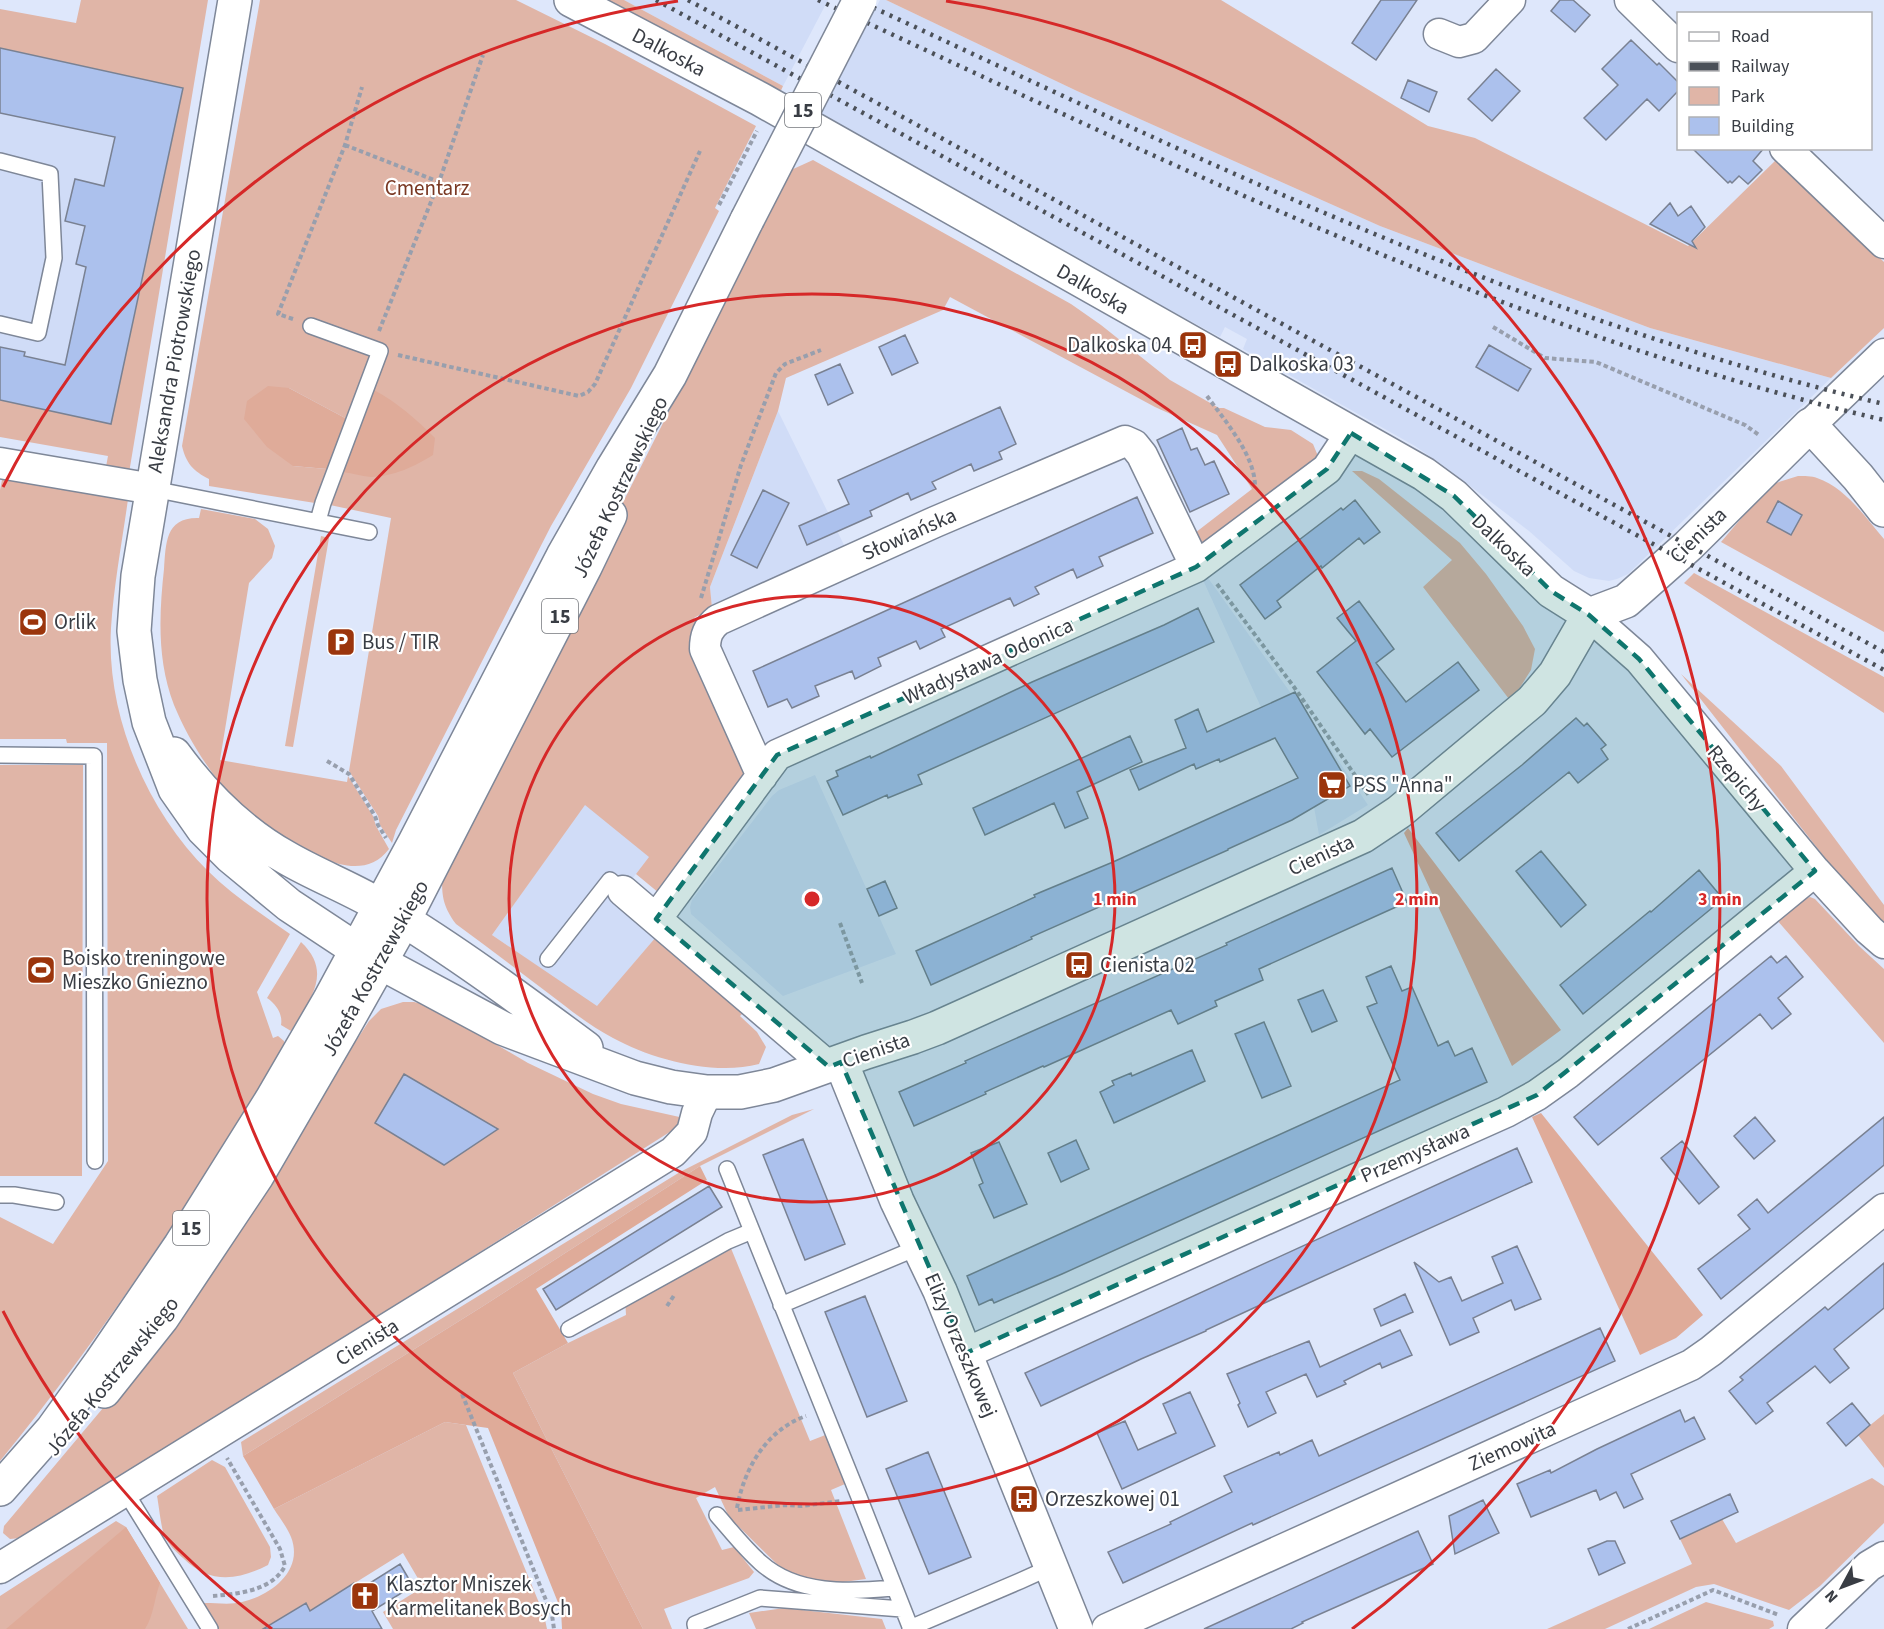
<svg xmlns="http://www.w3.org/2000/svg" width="1884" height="1629" font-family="'Source Sans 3',sans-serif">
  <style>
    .built { fill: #d0dcf7 }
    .green { fill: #e0b5a7 }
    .forest { fill: #dfab99 }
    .building { fill: #acc1ed; stroke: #798192; stroke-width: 1.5 }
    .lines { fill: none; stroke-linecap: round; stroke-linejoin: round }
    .lane-casing { stroke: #7e8798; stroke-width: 18 }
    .street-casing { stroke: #7e8798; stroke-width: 33 }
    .secondary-casing { stroke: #7e8798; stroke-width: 36 }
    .primary-casing { stroke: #7e8798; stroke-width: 36 }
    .path { stroke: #989fad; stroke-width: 4; stroke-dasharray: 4.5 3; stroke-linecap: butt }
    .lane { stroke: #fff; stroke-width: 15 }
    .street { stroke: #fff; stroke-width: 30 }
    .secondary { stroke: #fff; stroke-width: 33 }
    .primary { stroke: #fff; stroke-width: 33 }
    .rail { stroke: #4b5058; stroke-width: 4.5; stroke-dasharray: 3 6; stroke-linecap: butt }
    .primary-bridge-casing { stroke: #7e8798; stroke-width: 36; stroke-linecap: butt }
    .primary-bridge { stroke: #fff; stroke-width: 33 }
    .marked { fill: #0f766e; fill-opacity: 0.2; stroke: #0f766e; stroke-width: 4.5; stroke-dasharray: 12 8; stroke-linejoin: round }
    .ring { fill: none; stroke: #d62828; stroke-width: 3 }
    .labels { text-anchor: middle; stroke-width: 4.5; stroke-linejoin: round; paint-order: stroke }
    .shield { fill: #fff; stroke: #74777c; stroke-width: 1.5 }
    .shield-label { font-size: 20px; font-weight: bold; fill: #393d44 }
    .street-label { font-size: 21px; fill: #393d44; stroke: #fff }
    .park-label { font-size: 21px; fill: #793823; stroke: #fff }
    .poi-label { font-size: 21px; fill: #393d44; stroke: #fff; text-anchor: start }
    .centre { fill: #d62828; stroke: #fff; stroke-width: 3 }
    .ring-label { font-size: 18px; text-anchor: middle; font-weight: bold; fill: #d62828; stroke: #fff; stroke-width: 4.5; stroke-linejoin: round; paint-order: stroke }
  </style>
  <rect width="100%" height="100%" fill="#dee7fb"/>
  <!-- built -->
  <path class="built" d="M624,0h204l-45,86z
    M880,0h6l191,91 303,135 270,102 181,50 -203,196 -11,5 -8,2 -20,-3 -15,-7 -45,-40 -85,-65 -29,-20 -172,-97 4,-10 -22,-12 -5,10 -402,-217z
    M0,48l183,40 -72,336 -111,-24z
    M778,411l68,138 -134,59 -2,-21z
    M1208,578l118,164 42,63 -49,30 -5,-28 -39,-69 -72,-158z
    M815,775l81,179 -113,42 -92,-82 -1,-7 2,-7 80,-104 7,-6z
    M585,804l65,53 -36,44 42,36 -59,70 -105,-72z"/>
  <!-- green -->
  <path class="green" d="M81,0h127l-79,473 -24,-1 3,-16 -108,-19v-37l111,24 72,-336 -183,-40v-39l76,14z
    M260,0h256l89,44 151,82 -41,82 4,3 -88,177 -80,138 -155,304 -4,13 -12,-18 -2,-9 -29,-45 42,-253 -61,-13 51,-134 -13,-3 -21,51 -58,-31 4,78 34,3 -12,34 -106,-17v-7c-16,-8 -23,-16 -27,-33z
    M601,0h23l159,86 -4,9z
    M886,0h335l207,126 47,12 213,108 89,-87 107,103v66l-53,50 -181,-50 -270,-102 -303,-135z
    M813,160l258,144 30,21 69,55 49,28h5l41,19 26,3 22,14 7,17 -116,87 -13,-12 61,-47 -35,-54 -62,-28 -205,-110 -7,13 -157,68 -8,33 -68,176 2,21 -18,10 51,150 -2,10 -84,115 -23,-19 13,-17 -64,-52 -93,130 105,71 59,-69 89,74 -5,5 17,16 9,15 -7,17c-44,12 -106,-4 -146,-26 -23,-12 -44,-29 -65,-45 -30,-23 -61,-46 -92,-69 -18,-24 -13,-36 -14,-64l349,-690z
    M4,470l125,22c-6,45 -15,91 -18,136 -5,86 35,182 97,243 24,24 54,43 82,63l-33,58 16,46 5,-2 6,5v6c-27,44 -53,89 -81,132 -63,97 -130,193 -203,282v-244l53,27 55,-83 -1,-418h-40l-1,-4h-66v-249z
    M1352,471h10l17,8 81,64 26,31 37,52 12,23 -4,21 -12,19 -10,10 -86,-112 29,-27z
    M1798,476c6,0 14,0 19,2 29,10 48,39 67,61v93l-163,-90 41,-48 14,-11z
    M201,509l54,10 13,10 7,17 -3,12 -23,25 -29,177 127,22 1,-6 25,40 3,10 13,23c-25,33 -67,11 -95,-6 -26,-15 -51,-32 -71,-56 -20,-25 -37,-53 -49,-82 -17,-44 -15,-90 -10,-136 2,-26 1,-52 35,-51z
    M321,536l8,2 -36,209 -8,-1z
    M1694,573l190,104v36l-200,-130z
    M1681,674l100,92 103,139v19l-37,-38z
    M0,765h83l-1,411h-82z
    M1810,897l5,2 44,47 25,23v74l-107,-123 27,-21z
    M301,942c33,31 8,59 -10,89l-10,-6c2,-11 -5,-21 -14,-27z
    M403,1002h11l16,4 98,57 65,31 28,10 63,14v5l-633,400 -30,15 -11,1 -7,-6 1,-7 167,-199 179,-289 6,3 13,-20 12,-12z
    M814,1109l-114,57 -220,142 -237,148 -2,-14 439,-270 112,-57z
    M728,1241l82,200 23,-9 19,49 -21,9 35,89 -38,5 -36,-5 -63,-62 -14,-30 -19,11 26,52 12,-3 20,25 -5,6 -85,31 8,20h-29l-130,-256 55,-30 58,-28 -1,-17z
    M1884,1414v54l-26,-33z
    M445,1422l21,3 78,190 3,14h-154l-10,-17 40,-25 -20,-34 -93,58 -5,-8 -22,14 7,12h-72l-16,-24 3,-2c12,0 26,2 37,-1 30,-7 62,-32 49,-65 -4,-10 -12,-20 -17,-28z
    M212,1460l13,7 45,80 1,10 -3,8c-31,16 -59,19 -85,-7 -7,-6 -14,-13 -18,-21 -4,-8 -6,-31 -8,-41z
    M1872,1478l12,8v37l-64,63 -31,24 -75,-26 -18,3 -91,42h-58l145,-65 -12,-25 42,-20 14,24z
    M116,1521l10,6 62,102h-188v-33z
    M1706,1602l67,19 1,5 -5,3h-120z
    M784,1608l98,11 4,10h-130l-7,-16z"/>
  <!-- forest -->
  <path class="forest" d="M268,386l21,2 58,31 -20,50 -34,-3 -26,-19 -23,-28 3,-18z
    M374,390c24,13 42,29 61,48l-2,17c-17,11 -41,22 -62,22 -10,-1 -20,-4 -29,-5z
    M1408,828l153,202 -49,36 -108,-233z
    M1541,1113l162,202 -27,23 -36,17 -108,-238z
    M700,1166l7,14 -171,109 32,54 -55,30 130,256h-81l-1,-19 -73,-182 -43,-6 -171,87 -31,-53 237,-148z
    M126,1527l34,56c-6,16 -6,32 -15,46h-139z"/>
  <!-- building -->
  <path class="building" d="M1381,0h36l-41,60 -24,-17z
    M1560,0h13l17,15 -15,17 -24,-21z
    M1631,40l26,25 2,-2 19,19v9l-19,20 -12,-12 -41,41 -22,-22 34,-33 -16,-16z
    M0,48l183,40 -72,336 -111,-24v-53l25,5 -1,4 41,9 21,-98 -10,-3 9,-38 -20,-5 10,-42 29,7 11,-49 -115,-24z
    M1496,69l24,22 -28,30 -24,-22z
    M1408,80l29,12 -8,20 -28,-14z
    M1692,148h72l-11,13 9,9 -14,14 -9,-8 -7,7 -2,-2 -2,2z
    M1670,203l8,13 13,-10 14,21 -13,14 4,7 -46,-24z
    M905,335l13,28 -26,12 -13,-28z
    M1489,345l42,24 -13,22 -42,-24z
    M840,364l13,29 -25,12 -13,-30z
    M1000,407l16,37 -17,8 3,7 -28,12 -3,-7 -39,18 4,7 -25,11 -3,-7 -38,18 2,5 -65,29 -8,-19 50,-22 -11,-24z
    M1182,428l9,22 6,-2 8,17 9,-4 15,33 -39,18 -33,-72z
    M763,490l26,13 -32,65 -26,-13z
    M1137,497l16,36 -54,24 4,9 -26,12 -4,-9 -38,18 4,7 -25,12 -4,-8 -69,31 4,8 -25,12 -4,-8 -38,17 3,8 -26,13 -3,-8 -37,15 4,10 -27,12 -5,-9 -19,8 -15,-36z
    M1355,500l25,32 -16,12 -5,-6 -37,30 -1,-2 -44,35 4,6 -16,12 -25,-34 101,-77 2,2z
    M1778,501l24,14 -11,20 -24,-13z
    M1359,601l35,48 -18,14 30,39 52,-40 21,28 -87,67 -22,-28 -5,5 -48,-62 39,-31 -19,-23z
    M1198,608l16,34 -296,133 4,9 -34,14 -1,-3 -44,20 -16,-34 11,-5 -2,-5 34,-15 1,2 161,-76 132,-57z
    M1295,692l55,94 -58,34 -64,29v1l-197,87 1,2 -101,46 -15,-34 119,-54 -1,-2 79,-33 185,-84 -23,-40 -55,24 -1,-3 -23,10 -2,-5 -55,26 -9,-20 56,-22 -11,-28 23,-11 9,23z
    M1576,718l8,8 3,-3 19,22 -5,4 7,10 -30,24 -9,-11 -110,89 -23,-28 86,-68z
    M1130,736l12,26 -65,30 11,26 -23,10 -11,-25 -69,32 -12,-27z
    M1541,851l45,54 -25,22 -45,-56z
    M1392,868l15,34 -148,67 4,11 -48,21 2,5 -39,18 -7,-14 -127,57 -1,-1 -58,26 1,2 -72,32 -15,-34 67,-29 -1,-2 262,-116 -1,-2z
    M1699,870l24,29 -140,115 -23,-29 90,-74 1,1z
    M885,881l12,27 -18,8 -12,-27z
    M1771,956l6,7 9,-7 17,21 -25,21 13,16 -19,15 -12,-15 -162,131 -24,-28z
    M1391,966l11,25 10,-4 26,59 10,-5 7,15 17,-8 15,34 -425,192 -68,29 -2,-4 -13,6 -12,-29 433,-196 -33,-73 10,-4 -11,-26z
    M1323,990l14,31 -25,11 -14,-32z
    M1264,1022l27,64 -29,12 -27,-64z
    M1192,1050l13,31 -91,42 -14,-31 14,-7 -2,-4 19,-8 1,3z
    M404,1074l94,55 -54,36 -69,-42z
    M1755,1117l20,24 -21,18 -20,-23z
    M1884,1117v48l-163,134 -23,-30 52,-40 -12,-14 19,-16 11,14z
    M803,1139l42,105 -40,16 -42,-105z
    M1076,1140l13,29 -28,13 -13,-29z
    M1682,1141l37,46 -20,17 -38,-46z
    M999,1142l28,62 -33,14 -15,-33 4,-2 -12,-30z
    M1517,1148l15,34 -261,118 -65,30v1l-65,28 -100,47 -16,-33z
    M709,1186l13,21 -166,103 -13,-21z
    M1517,1246l24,53 -26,11 -4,-10 -38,18 6,14 -29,13 -36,-83 25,20 12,-5 11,24 41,-18 -11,-26z
    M1884,1263v45l-50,41 15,19 -19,15 -15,-17 -48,37 6,8 -17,13 -27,-33 14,-11 -3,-3 85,-70 3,3z
    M1405,1294l8,18 -32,14 -7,-17z
    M865,1296l42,105 -40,16 -42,-105z
    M1600,1328l15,33 -362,164 -1,-2 -129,60 -15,-31 63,-28 -1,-2 62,-30 -8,-16 55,-24 1,3 32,-15 7,16z
    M1400,1330l12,25 -30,13 -2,-5 -36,18 2,3 -29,13 -11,-23 -40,18 10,21 -28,14 -10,-22 2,-2 -13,-29 82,-33 11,26z
    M1190,1392l25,54 -93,43 -25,-56 28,-12 13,29 38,-17 -13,-29z
    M1852,1403l18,22 -24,21 -19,-23z
    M1680,1410l5,12 9,-5 11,22 -74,35 12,25 -19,9 -8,-16 -16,8 -4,-10 -65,27 -14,-33 33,-14 1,3 46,-24z
    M928,1452l43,105 -42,17 -43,-105z
    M1730,1494l8,18 -58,27 -9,-18z
    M1483,1500l16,33 -44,21 -6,-38z
    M1418,1531l15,33 -131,58 1,1 -12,6h-87z
    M1607,1541h8l10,22 -26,12 -11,-26z
    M400,1564l13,22 -41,25 10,18h-119l43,-26 4,8 44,-28 5,7z"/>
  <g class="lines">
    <!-- lane casing -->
    <g class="lane-casing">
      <path id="lane" d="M0,161l50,13 4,84 -16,75 -38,-9
        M311,326l69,25 -57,152 -5,18
        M153,489l216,43
        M0,755l94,1 1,405
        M548,959l62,-79 13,11
        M727,1169l132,328 52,132
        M0,1195h14l42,7
        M781,1305l138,-58
        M569,1329l159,-88 24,-10
        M125,1491l85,138
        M717,1515c14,16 28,34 44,48 36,32 88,29 132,25
        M910,1628l110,-47 31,-14
        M696,1629l-1,-5 65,-26 142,11"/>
    </g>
    <!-- street casing -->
    <g class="street-casing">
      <path id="street" d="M1630,0l48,47
        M1439,34l20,8 15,-4 36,-38
        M1785,148l99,95
        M1810,425l74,-71
        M0,463l153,26
        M1589,615l50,44 176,212 54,59 15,13
        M762,776l-57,-127c0,-13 3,-21 13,-29l217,-98 190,-81 9,4 8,10 54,112
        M623,891l206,176
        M656,919l121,-164 419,-188 131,-98 24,-36
        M966,1353l540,-241 31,-17 31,-22 247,-202
        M0,1568l673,-416 19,-20 5,-19 10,-21
        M1107,1629l584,-264 20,-14 173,-142
        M1803,1629l66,-63 15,-9"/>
    </g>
    <!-- secondary casing -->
    <g class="secondary-casing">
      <path id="secondary" d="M235,0l-97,576 -4,55 6,49 9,42 26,67 28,40 28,28 58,48 68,45 145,78 133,50 36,9 36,5h33l34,-7 92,-33 47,-15 24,-9 426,-192 36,-24 133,-111 23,-27 34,-59 37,-14 62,-55 122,-121 48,52 26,33
        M571,0l189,99 664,375 30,22 97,95 38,24
        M174,754c30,41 68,79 113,104 31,18 66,31 97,50 70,42 136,91 202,140
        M841,1062l56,139 43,90 136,338"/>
    </g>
    <!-- primary casing -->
    <g class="primary-casing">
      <path id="primary" d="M104,1391l58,-73 95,-142 85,-146 62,-110 181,-353 25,-52
        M0,1489l52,-59 49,-68 79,-116 92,-147 57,-98 86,-159 148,-286 50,-88 57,-93 77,-155"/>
    </g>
    <!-- path -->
    <path class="path" d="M345,145l94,37
      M719,205l38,-74
      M293,319l-15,-5 67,-169 17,-58
      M1493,327l52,31 51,4 149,63 14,10
      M379,331l60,-149 44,-127
      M398,355l181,41 9,-4 7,-8 105,-233
      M1207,396c18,25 49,60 48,92
      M1217,584l77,103 76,110
      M701,598l40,-133 35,-92 9,-9 36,-14
      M327,761l22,13 26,42 3,9 8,13
      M840,923l22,60
      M667,1306l8,-12
      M462,1394l90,221 2,14
      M737,1508c7,-39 29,-78 69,-92
      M738,1510l47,-5 17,1 39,-5
      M213,1596c24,-2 59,-5 72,-30l-5,-17 -53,-91
      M1628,1629l85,-39 66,25"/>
    <!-- lane -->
    <use href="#lane" class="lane"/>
    <!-- street -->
    <use href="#street" class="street"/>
    <!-- secondary -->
    <use href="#secondary" class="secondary"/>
    <!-- primary -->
    <use href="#primary" class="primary"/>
    <!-- rail -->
    <path class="rail" d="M656,0l1228,670
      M688,0l1196,652
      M818,0c346,160 692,333 1066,420
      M857,0c334,155 667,319 1027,404"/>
    <!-- primary-bridge casing -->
    <g class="primary-bridge-casing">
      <path id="primary-bridge" d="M747,220l113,-220"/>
    </g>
    <!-- primary-bridge -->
    <use href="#primary-bridge" class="primary-bridge"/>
  </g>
  <!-- marked area -->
  <path class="marked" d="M1351,433l103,63 97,95 38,24 50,44 176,212 -278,224 -571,258 -125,-291 -12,5 -173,-148 121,-164 419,-188 131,-98z"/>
  <!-- distance rings -->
  <g class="ring">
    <circle cx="812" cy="899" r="303"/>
    <circle cx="812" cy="899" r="605"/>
    <path d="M272 1629A908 908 0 0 1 3 1311M3 487A908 908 0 0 1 678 1M946 1A908 908 0 0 1 1352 1629"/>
  </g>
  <!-- icons -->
  <defs>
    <g id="bus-square" transform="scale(1.5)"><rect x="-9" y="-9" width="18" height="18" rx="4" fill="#9b350c" stroke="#fff"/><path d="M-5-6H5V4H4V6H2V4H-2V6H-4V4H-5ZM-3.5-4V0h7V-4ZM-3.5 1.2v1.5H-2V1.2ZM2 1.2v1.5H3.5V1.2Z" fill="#fff"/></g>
    <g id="stadium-square" transform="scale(1.5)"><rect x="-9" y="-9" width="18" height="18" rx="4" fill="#9b350c" stroke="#fff"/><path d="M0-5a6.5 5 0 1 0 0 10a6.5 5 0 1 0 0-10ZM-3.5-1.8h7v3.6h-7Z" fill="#fff"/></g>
    <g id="parking-square" transform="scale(1.5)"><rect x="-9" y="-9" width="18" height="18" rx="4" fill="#9b350c" stroke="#fff"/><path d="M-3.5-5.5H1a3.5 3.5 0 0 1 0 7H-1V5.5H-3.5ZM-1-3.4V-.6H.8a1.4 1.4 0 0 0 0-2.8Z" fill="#fff"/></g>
    <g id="supermarket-square" transform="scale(1.5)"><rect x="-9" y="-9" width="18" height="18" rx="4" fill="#9b350c" stroke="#fff"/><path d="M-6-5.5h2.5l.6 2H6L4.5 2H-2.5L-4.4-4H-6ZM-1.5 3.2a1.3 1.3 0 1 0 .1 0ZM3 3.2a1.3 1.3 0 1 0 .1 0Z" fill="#fff"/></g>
    <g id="church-square" transform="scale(1.5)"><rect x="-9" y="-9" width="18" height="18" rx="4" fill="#9b350c" stroke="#fff"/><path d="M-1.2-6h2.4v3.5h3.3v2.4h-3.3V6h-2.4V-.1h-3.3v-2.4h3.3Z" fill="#fff"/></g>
  </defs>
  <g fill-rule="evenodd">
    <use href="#bus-square" x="1193" y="345"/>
    <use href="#bus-square" x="1228" y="364"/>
    <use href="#stadium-square" x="33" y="622"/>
    <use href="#parking-square" x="341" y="642"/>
    <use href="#supermarket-square" x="1332" y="785"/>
    <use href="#bus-square" x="1079" y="965"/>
    <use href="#stadium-square" x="41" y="970"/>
    <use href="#bus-square" x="1024" y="1499"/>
    <use href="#church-square" x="365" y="1596"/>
  </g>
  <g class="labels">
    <!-- shield labels -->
    <g class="shield">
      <rect x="785" y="93" width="36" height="34" rx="4.5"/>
      <rect x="542" y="599" width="36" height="34" rx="4.5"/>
      <rect x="173" y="1211" width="36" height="34" rx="4.5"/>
    </g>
    <g class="shield-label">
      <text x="803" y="117">15</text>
      <text x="560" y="623">15</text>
      <text x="191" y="1235">15</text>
    </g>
    <!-- street labels -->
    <g class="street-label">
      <text transform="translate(669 52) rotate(28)" y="7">Dalkoska</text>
      <text transform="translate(1093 289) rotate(30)" y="7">Dalkoska</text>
      <text transform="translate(174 361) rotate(-80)" y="7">Aleksandra Piotrowskiego</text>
      <text transform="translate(620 487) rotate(-65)" y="7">Józefa Kostrzewskiego</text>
      <text transform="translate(909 534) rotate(-24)" y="7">Słowiańska</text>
      <text transform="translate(1698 535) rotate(-44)" y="7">Cienista</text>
      <text transform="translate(1504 545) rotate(44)" y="7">Dalkoska</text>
      <text transform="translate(988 661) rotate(-24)" y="7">Władysława Odonica</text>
      <text transform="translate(1737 778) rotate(50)" y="7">Rzepichy</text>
      <text transform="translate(1321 855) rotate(-25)" y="7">Cienista</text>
      <text transform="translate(375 968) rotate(-61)" y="7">Józefa Kostrzewskiego</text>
      <text transform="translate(876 1050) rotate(-19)" y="7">Cienista</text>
      <text transform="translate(1415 1153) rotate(-24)" y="7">Przemysława</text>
      <text transform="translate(367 1342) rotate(-32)" y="7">Cienista</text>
      <text transform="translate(961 1345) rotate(67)" y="7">Elizy Orzeszkowej</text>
      <text transform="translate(112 1376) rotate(-51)" y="7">Józefa Kostrzewskiego</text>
      <text transform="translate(1512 1446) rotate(-24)" y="7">Ziemowita</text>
    </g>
    <!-- park labels -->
    <g class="park-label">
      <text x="427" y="195">Cmentarz</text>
    </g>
    <!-- poi labels -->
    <g class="poi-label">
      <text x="1172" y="352" text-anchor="end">Dalkoska 04</text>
      <text x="1249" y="371">Dalkoska 03</text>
      <text x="54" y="629">Orlik</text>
      <text x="362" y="649">Bus / TIR</text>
      <text x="1353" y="792">PSS "Anna"</text>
      <text x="62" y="965">Boisko treningowe<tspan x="62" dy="24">Mieszko Gniezno</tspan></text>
      <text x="1100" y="972">Cienista 02</text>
      <text x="1045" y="1506">Orzeszkowej 01</text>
      <text x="386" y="1591">Klasztor Mniszek<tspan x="386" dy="24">Karmelitanek Bosych</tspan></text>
    </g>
  </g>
  <circle cx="812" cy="899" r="9" class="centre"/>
  <g class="ring-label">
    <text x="1115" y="905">1 min</text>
    <text x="1417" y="905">2 min</text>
    <text x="1720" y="905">3 min</text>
  </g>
  <!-- legend -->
  <rect x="1677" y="12" width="195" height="138" fill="#ffffff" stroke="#b0b1b4" stroke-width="1.5"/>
  <rect x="1689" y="32" width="30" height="9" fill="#ffffff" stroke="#b0b1b4" stroke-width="1.5"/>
  <text x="1731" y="42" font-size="18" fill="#393d44">Road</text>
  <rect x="1689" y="62" width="30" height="9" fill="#4b5058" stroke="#b0b1b4" stroke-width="1.5"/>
  <text x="1731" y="72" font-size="18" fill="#393d44">Railway</text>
  <rect x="1689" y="87" width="30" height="18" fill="#e0b5a7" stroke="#b0b1b4" stroke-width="1.5"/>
  <text x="1731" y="102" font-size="18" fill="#393d44">Park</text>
  <rect x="1689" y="117" width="30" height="18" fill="#acc1ed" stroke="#b0b1b4" stroke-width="1.5"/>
  <text x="1731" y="132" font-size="18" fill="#393d44">Building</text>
  <!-- north arrow -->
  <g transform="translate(1842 1587) rotate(229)" stroke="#ffffff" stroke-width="4.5" paint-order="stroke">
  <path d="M0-4.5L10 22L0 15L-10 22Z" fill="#393d44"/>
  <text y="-9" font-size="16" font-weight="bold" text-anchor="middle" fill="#393d44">N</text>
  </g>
</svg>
